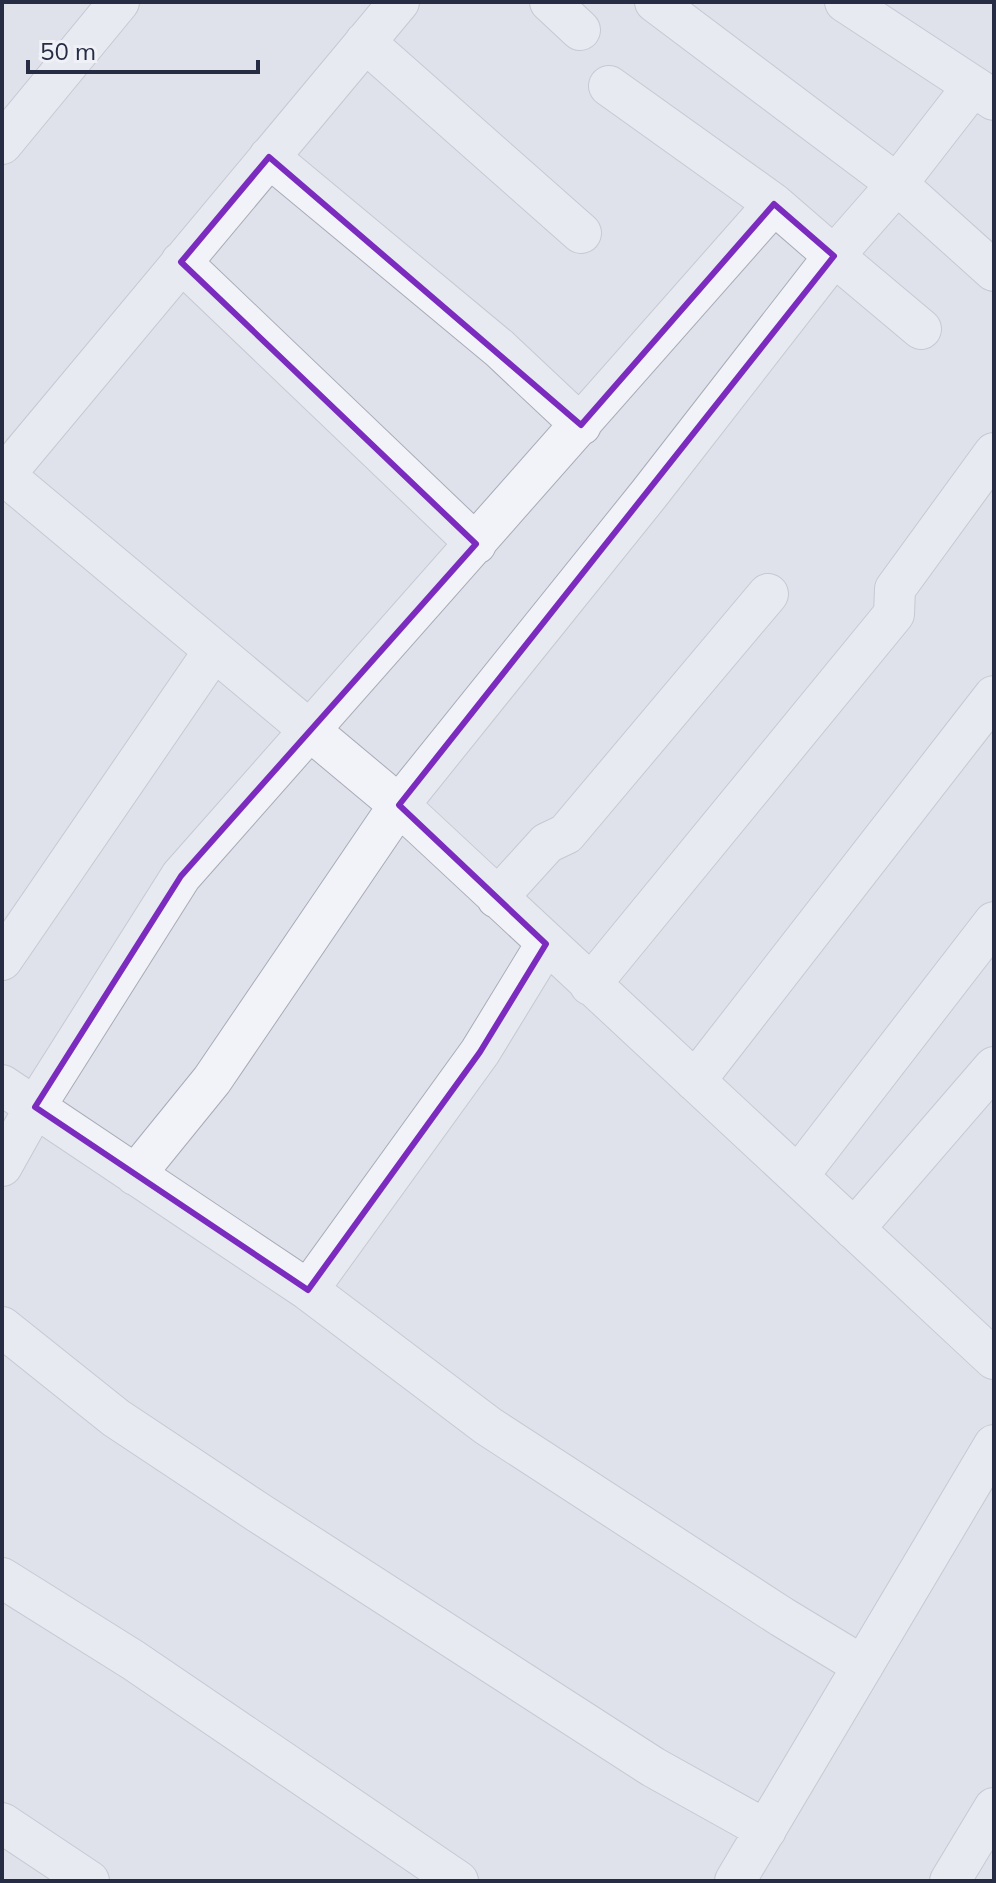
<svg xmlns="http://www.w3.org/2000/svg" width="996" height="1883" font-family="Mulish,sans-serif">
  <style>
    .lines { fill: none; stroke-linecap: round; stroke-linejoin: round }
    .minor-casing { stroke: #a8abb8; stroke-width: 42 }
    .minor { stroke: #f2f3f8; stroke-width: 40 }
    .marked { fill: none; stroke: #7b2cbf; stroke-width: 6; stroke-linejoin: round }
  </style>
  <rect width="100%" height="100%" fill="#dfe2ea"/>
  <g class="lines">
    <!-- minor casing -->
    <g class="minor-casing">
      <path id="minor" d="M550,2l30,28
        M655,2l242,182 97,87
        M845,2l128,84
        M365,42l216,191
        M609,86l165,118
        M2,144l117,-142
        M269,157l230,191 82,77
        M181,262l295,282
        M2,473l397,332 595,554
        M2,478l397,-476
        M497,898l50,-55 19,-9 202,-240
        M2,960l211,-308
        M590,985l304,-371 1,-25 99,-136
        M695,1081l299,-385
        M2,1085l306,205 180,136 294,191 81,49
        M2,1166l33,-59 146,-231 593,-672 60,52 63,-72 76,-98 21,14
        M135,1175l77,-95 187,-275 250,-311 185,-238 87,73
        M798,1176l196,-254
        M854,1229l140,-162
        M308,1290l172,-238 66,-108
        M2,1327l114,91 143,95 394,254 113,63
        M2,1578l131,82 325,221
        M2,1823l87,58
        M735,1881l259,-436
        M950,1881l44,-73"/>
    </g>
    <!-- minor -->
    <use href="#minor" class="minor"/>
  </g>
  <!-- marked area -->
  <path d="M0 0H996V1883H0ZM269,157l312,268 193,-221 60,52 -435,549 147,139 -66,108 -172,238 -273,-183 146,-231 295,-332 -295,-282z" fill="#dfe2ea" fill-opacity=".55" fill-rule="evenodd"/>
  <path class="marked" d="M269,157l312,268 193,-221 60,52 -435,549 147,139 -66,108 -172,238 -273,-183 146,-231 295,-332 -295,-282z"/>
  <!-- border -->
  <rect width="996" height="1883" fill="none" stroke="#262c43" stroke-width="8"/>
  <!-- scale -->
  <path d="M28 60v12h230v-12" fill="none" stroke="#262c43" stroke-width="4"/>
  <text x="40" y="60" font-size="24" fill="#262c43" stroke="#eff1f7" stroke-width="6" paint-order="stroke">50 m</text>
</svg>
